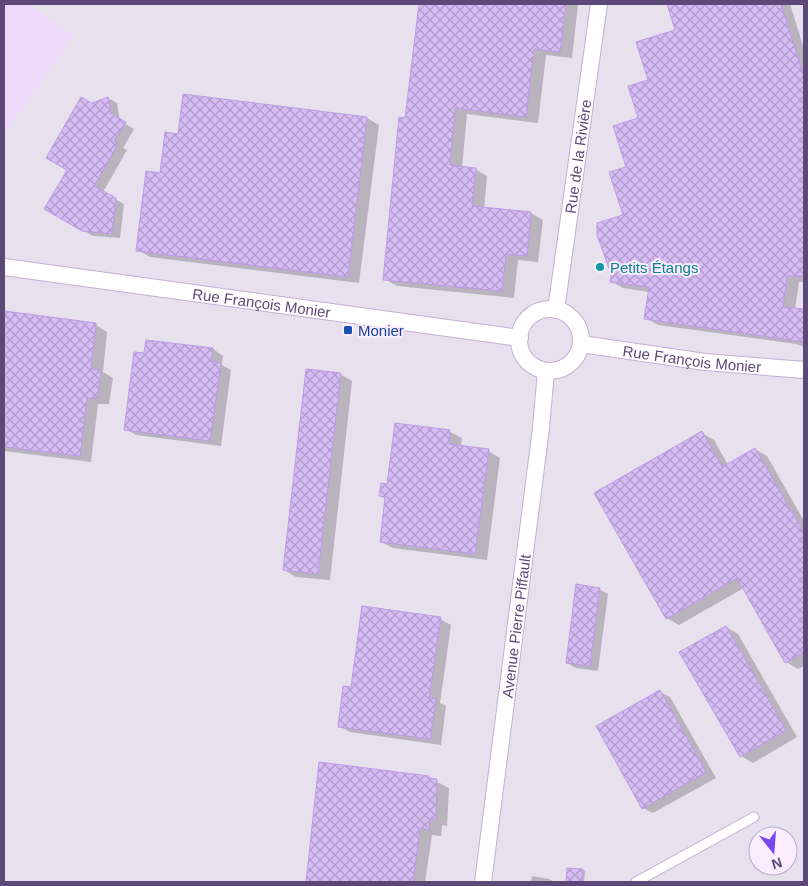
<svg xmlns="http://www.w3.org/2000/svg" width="808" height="886" font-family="Arial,sans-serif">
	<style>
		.residential { fill: #eed9fa }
		.industrial { fill: #e7e0ed; fill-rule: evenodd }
		.shadow { fill: #0003 }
		.building { fill: url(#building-cross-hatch); stroke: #be9be7 }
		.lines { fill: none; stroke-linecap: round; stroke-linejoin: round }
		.lane-casing { stroke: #c3b0d4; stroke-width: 11 }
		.street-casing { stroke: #c3b0d4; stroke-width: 18 }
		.lane { stroke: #fff; stroke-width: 9 }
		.street { stroke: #fff; stroke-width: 16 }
		.culture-dot { fill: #0f9aa8; stroke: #f9edff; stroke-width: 2 }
		.transit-dot { fill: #1a4fb4; stroke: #f9edff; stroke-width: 2 }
		.labels { text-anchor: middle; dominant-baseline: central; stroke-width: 4; stroke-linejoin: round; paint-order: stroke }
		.street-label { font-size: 15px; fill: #5d4978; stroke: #f9edff }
		.culture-label { font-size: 15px; fill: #0d838f; stroke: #f9edff; text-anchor: start }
		.transit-label { font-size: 15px; fill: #164399; stroke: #f9edff; text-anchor: start }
	</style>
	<defs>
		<pattern id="building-cross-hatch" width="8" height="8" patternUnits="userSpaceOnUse" patternTransform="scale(1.25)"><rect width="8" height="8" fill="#d6bcf4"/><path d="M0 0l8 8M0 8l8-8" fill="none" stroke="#b19bca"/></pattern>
	</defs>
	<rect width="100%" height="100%" fill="#f6e5fd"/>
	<path class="residential" d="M4,4H28L74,36L4,134Z"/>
	<path class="industrial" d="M28,4H804V882H4V134L74,36ZM758,836H788V866H758Z"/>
	<path class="shadow" d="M420,4H578L572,58L546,55L538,123L467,114L462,168L475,169L487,176L484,209L531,213L543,220L538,262L518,260L514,298L397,286L385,279Z
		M668,4H790L804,49V282H799L795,309L804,310V347L796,344L658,325L646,318L649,292L623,288L611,281L624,216L627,168L649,80L677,30Z
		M184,96L367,118L379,125L359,283L150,257L138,250L161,174L179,136Z
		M108,98L117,103L120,121L134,129L123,148L127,150L103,192L124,204L120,238L93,236L46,208L68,170L92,104Z
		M4,313L96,325L107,332L103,372L113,378L109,404H98L91,462L4,451Z
		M213,349L223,356L222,365L231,370L221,446L136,435L126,429Z
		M340,374L352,381L330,580L296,577L284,570Z
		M396,425L450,432L462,438L461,447L488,451L500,458L487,560L393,548L381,542L386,499L380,496L388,485Z
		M702,433L714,440L728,465L755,449L767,456L804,521V666L798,669L786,662L744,588L679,625L667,618Z
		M599,589L608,594L598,671L576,668L567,663Z
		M440,619L451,625L440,703L446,706L441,745L350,732L339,726L352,689Z
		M726,627L738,634L797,737L753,763L741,756Z
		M660,692L670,697L716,778L653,813L643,808Z
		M320,763L428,777L449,788L447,826L442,825L441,836L432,835L425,882H307Z
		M568,869L585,871L584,882H567Z
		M532,876L549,879L555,882H531Z"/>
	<path class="building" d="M419,4H566L560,52L534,49L526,117L455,108L450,165L476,168L472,206L531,212L527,256L506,254L502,291L383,280L399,117L405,118Z
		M667,4H781L804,77V276H787L783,307L804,309V342L644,319L649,287L610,282L611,274L597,235V223L623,215L609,172L626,167L613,126L638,118L628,86L648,80L636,42L675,30Z
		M183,94L367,117L348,277L136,251L146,171L160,173L165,132L178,134Z
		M81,97L92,103L108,97L111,114L126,122L114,141L118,144L94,186L116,198L112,234L82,231L44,209L67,170L46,158Z
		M4,311L96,323L91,369L101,370L98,398H87L80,456L4,447Z
		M146,340L213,348L211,361L221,363L210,441L124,430L134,352L144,353Z
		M306,369L341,373L318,574L283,570Z
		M395,423L450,430L449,444L489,449L475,554L380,542L385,497L379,496L381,483L387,484Z
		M702,431L722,467L755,448L804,533V652L785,663L737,578L666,619L594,493Z
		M576,584L600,588L590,666L566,663Z
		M362,606L441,617L429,698L436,699L430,739L338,727L343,686L351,687Z
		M726,626L786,730L740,757L679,652Z
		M660,690L706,772L642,809L596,726Z
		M319,762L429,776V778L437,779L436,819H430L429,830L420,828L413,882H306Z
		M567,868L583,869L582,882H566Z"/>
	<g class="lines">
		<defs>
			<path id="lane" d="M636,882L754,817"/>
			<g id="street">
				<path id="s1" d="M4,267L520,338"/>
				<circle cx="550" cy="340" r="31"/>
				<path id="s2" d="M556,310L599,4"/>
				<path id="s3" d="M581,344L705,362L804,370"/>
				<path id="s4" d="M483,882L541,428L546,371"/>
			</g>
		</defs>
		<use href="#lane" class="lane-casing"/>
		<use href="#street" class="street-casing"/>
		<use href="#lane" class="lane"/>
		<use href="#street" class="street"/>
	</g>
	<circle class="culture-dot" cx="600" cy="267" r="5"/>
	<rect class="transit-dot" x="343" y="325" width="10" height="10" rx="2.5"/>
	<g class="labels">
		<g class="street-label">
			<text stroke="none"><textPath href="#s2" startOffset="155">Rue de la Rivière</textPath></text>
			<text stroke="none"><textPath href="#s1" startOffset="260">Rue François Monier</textPath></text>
			<text stroke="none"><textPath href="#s3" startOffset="112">Rue François Monier</textPath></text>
			<text stroke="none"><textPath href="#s4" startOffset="258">Avenue Pierre Piffault</textPath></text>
		</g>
		<g class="culture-label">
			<text x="610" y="267">Petits Étangs</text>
		</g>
		<g class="transit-label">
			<text x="358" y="330">Monier</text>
		</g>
	</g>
	<rect width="808" height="886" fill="none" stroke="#5d4978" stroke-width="10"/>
	<g transform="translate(773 851) rotate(163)"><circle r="24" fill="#f9edff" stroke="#bbabc9"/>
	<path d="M0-4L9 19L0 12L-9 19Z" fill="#7746ec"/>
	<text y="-8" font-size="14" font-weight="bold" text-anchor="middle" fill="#5d4978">N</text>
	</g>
</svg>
